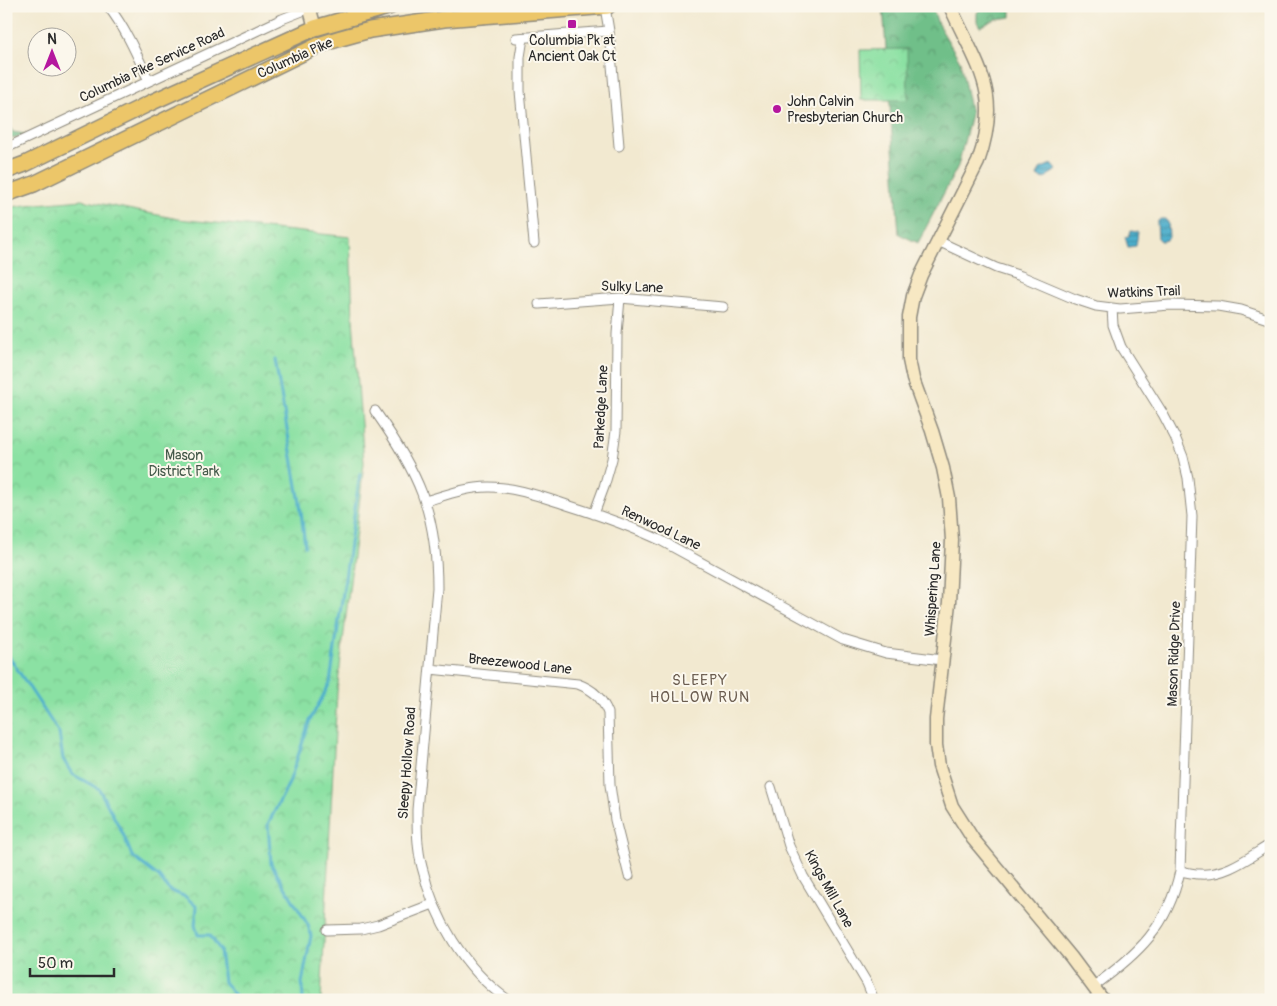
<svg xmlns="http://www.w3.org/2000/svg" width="1277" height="1006" font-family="Pangolin,sans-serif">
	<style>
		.forest { fill: url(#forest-crowns); stroke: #4e755a }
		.park { fill: url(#park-crowns); stroke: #5b8667 }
		.water { fill: url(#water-rules); stroke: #3c6d7c }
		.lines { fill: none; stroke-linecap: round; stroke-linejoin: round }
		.stream { stroke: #4dafcc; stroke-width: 3 }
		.street-casing { stroke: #8e8a7e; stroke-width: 11 }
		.secondary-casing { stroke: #8e8a7e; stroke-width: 15 }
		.primary-casing { stroke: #8e8a7e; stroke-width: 18 }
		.street { stroke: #fff; stroke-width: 9 }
		.secondary { stroke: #f7e8c3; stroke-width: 12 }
		.primary { stroke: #ecc669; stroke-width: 15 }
		.poi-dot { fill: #b5179e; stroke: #fbf7ec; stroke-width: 2 }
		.labels { text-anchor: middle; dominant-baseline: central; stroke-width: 4; stroke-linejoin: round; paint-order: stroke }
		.poi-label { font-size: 14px; fill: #2b2b2b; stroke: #fbf7ec }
		.street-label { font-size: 14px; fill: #2b2b2b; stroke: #fbf7ec }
		.park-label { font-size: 14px; fill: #435849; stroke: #fbf7ec }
		.neighbourhood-label { font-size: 15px; letter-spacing: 1px; fill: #6b5d50; stroke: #fbf7ec }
	</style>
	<defs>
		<pattern id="forest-crowns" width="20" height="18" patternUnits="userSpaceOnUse" patternTransform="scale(1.25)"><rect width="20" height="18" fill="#70bf89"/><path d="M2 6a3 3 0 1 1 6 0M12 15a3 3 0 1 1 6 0" fill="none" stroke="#5c9b70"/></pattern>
		<pattern id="park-crowns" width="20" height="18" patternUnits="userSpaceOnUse" patternTransform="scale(1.25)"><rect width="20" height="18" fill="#8be1a3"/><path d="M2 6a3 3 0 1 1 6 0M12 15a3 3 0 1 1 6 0" fill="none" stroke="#78c18c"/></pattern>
		<pattern id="water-rules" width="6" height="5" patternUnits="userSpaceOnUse" patternTransform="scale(1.25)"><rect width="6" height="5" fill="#4dafcc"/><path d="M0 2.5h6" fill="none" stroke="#408fa6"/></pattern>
	</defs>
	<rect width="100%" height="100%" fill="#fbf7ec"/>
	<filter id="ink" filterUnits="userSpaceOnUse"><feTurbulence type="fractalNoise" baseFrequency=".02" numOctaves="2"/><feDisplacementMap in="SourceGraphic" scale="10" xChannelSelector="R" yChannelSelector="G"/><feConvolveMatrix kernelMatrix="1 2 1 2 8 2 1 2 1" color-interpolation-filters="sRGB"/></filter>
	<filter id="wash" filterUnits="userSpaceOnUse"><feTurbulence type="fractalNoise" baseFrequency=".0096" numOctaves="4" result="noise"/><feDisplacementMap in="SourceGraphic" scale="20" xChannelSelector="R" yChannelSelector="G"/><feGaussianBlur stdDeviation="1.12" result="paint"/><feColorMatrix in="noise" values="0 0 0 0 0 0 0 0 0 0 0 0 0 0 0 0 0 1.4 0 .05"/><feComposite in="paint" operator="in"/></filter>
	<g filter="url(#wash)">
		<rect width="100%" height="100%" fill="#f2e9d0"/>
		<path class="forest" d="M883,6H932L938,24L960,61L971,114L958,166L918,243L899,234Z
			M982,6H1011V17L996,19L980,27L977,22V13Z
			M6,121L13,132L25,134L6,141Z"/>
		<path class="park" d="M907,49L908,100H861L860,50Z
			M82,200L178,219L350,237L353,319L364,463L337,692L321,1000H6V208L26,205Z"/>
		<path class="water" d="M1051,164L1056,170C1052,174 1048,174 1045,179L1037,176L1040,169Z
			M1160,219H1165L1168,222L1169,237L1167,240L1161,241L1158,238L1157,222Z
			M1131,231L1138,232L1136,246L1128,247L1125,237L1129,236Z"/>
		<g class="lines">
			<path class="stream" d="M275,360L300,503L305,546
				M6,652L59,733L63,759L72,774L99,789L123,834L132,856L159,877L169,890L186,897L197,907L195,925L198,935H210L220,950L224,982L239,1000
				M303,1000L302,983L311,936L308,925L271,864L268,824L289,783L310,720L330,683L360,474"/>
		</g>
	</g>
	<g filter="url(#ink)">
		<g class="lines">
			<defs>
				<path id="street" d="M108,6C126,29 137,55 149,81
					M605,7L609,31L619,146
					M516,38L609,31
					M523,38L520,57V91L534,243
					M6,148L282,19L310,8
					M938,241L996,268L1021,276L1075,299L1096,306L1120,309L1170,305L1218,306L1241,310L1271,320
					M539,304L620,298L723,307
					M375,411C418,472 437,512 437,588L417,810C417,829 417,848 422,867C434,918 464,969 508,1000
					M426,501C446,495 467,487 489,487C516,487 542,497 567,505C599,515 630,526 660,540L843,640L886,653L942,660
					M594,514L604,487L612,459L616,431L617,334L620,298
					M430,669L578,684C594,690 602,698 608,713L610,785L615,820L629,876
					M771,787L789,846L803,876L867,983L874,1000
					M1180,871C1187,872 1193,874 1200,874C1226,876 1249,857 1271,844
					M327,930L361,929L378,925L433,904
					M1094,986C1138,954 1168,927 1180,871L1192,516L1188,478L1183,457L1175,437L1163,414L1121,347L1113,325L1112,308"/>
				<path id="secondary" d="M309,6L315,28
					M950,6C977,67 1003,92 978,162L921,275L913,296L909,317V360L913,379L932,431L943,468L949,498L952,540L949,603L936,719V745L939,766L952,806L973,839L1071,957L1103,1000"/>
				<path id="primary" d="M6,171L25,164L150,103L315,28L391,6
					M6,194L34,184L319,45L341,38L370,30L444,19L608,6"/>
			</defs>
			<use href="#street" class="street-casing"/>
			<use href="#secondary" class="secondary-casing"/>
			<use href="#primary" class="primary-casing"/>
			<use href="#street" class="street"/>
			<use href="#secondary" class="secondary"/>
			<use href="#primary" class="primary"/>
		</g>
	</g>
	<g class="poi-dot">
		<rect x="567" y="19" width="10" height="10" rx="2.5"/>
		<circle cx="777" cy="109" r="5"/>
	</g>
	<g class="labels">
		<g class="poi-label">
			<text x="572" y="40">Columbia Pk at<tspan x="572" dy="16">Ancient Oak Ct</tspan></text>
			<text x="787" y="101" text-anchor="start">John Calvin<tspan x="787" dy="16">Presbyterian Church</tspan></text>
		</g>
		<g class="street-label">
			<text transform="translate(295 58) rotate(-24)">Columbia Pike</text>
			<text transform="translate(152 65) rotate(-25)">Columbia Pike Service Road</text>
			<text transform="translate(632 287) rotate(2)">Sulky Lane</text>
			<text transform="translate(1144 292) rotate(-2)">Watkins Trail</text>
			<text transform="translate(601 407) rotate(-87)">Parkedge Lane</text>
			<text transform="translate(661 528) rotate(25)">Renwood Lane</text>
			<text transform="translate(933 589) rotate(-86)">Whispering Lane</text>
			<text transform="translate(1174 654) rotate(-88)">Mason Ridge Drive</text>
			<text transform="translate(520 664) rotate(6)">Breezewood Lane</text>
			<text transform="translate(407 763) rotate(-86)">Sleepy Hollow Road</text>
			<text transform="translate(829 889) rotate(61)">Kings Mill Lane</text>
		</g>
		<g class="park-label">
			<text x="184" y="455">Mason<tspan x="184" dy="16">District Park</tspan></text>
		</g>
		<g class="neighbourhood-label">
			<text x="700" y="680">SLEEPY<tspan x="700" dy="17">HOLLOW RUN</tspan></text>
		</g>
	</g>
	<rect width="1277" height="1006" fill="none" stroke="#fbf7ec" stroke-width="25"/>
	<g transform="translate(52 52)"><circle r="24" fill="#fbf7ec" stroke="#a8a59f"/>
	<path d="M0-4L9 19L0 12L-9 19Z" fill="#b5179e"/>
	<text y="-8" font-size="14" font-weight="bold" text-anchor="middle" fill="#2b2b2b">N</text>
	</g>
	<path d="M30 968v8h84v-8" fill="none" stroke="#2b2b2b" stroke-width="2.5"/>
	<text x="38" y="968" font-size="15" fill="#2b2b2b" stroke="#fbf7ec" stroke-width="4" paint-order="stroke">50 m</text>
</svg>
